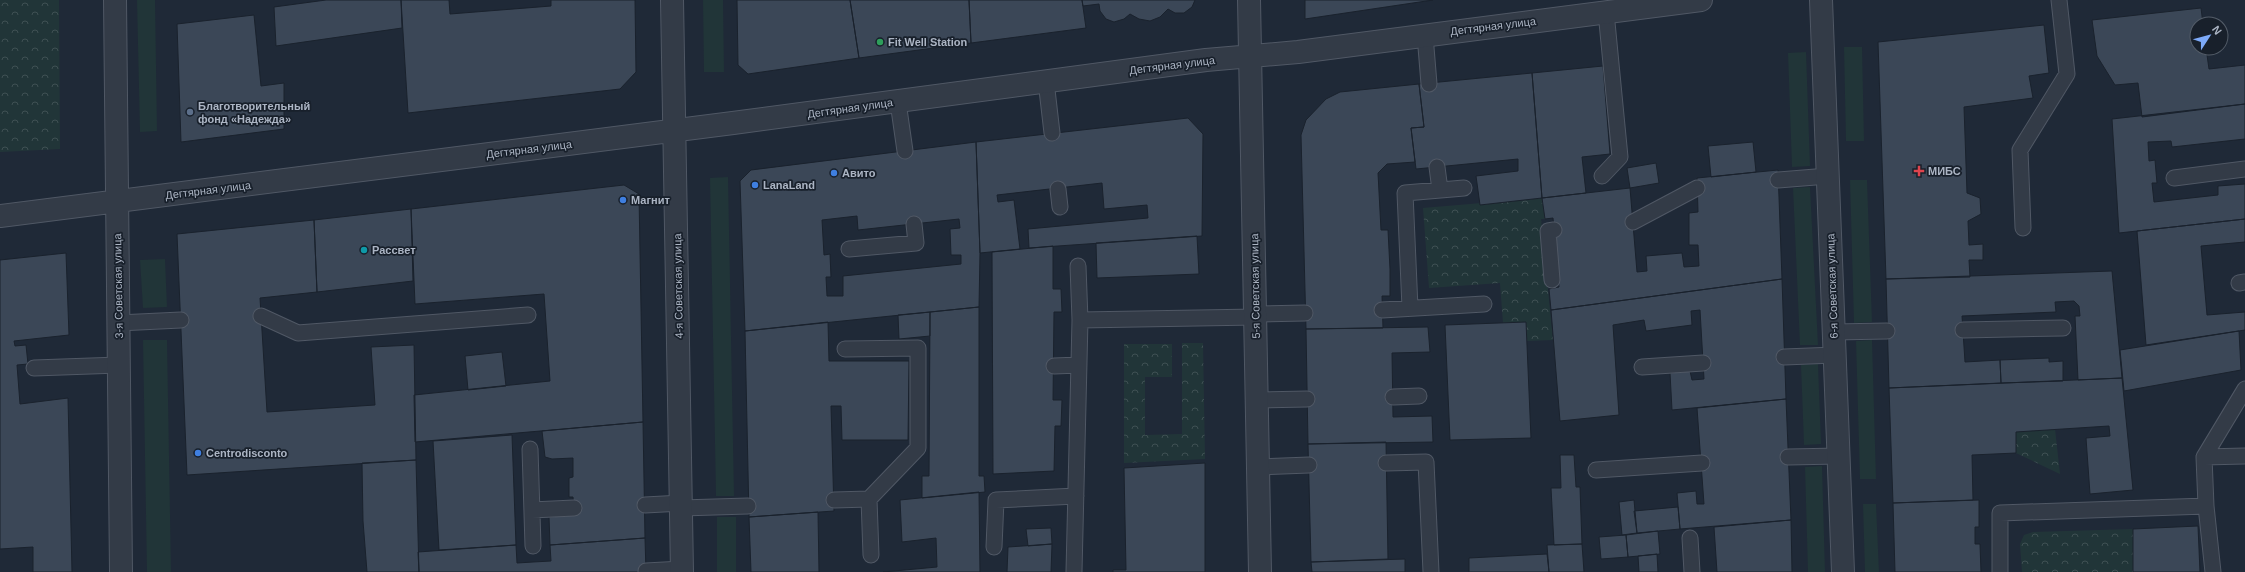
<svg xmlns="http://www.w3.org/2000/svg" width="2245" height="572" font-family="Arial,sans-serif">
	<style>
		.grass { fill: #213538 }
		.forest { fill: url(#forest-crowns) }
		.building { fill: #3b4757; stroke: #1a222d; fill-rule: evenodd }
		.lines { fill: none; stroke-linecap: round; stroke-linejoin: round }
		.lane-casing { stroke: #505865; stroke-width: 17 }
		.street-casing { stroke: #505865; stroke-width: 24 }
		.lane { stroke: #333b47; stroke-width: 15 }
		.street { stroke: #333b47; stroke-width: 22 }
		.leisure-dot { fill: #2e9e5b; stroke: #18202b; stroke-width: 1.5 }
		.service-dot { fill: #5c6f8a; stroke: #18202b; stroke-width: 1.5 }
		.health-dot { fill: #e0444e; stroke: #18202b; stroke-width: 1.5 }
		.shop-dot { fill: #3f7fe0; stroke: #18202b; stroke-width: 1.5 }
		.culture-dot { fill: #0f9aa8; stroke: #18202b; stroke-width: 1.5 }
		.labels { text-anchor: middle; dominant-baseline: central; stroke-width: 3.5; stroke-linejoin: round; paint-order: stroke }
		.street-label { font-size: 11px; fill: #acb5c4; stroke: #18202b }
		.poi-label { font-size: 11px; font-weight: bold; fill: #acb5c4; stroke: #18202b; text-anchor: start }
	</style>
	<defs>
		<pattern id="forest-crowns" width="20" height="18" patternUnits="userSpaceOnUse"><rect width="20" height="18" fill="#213538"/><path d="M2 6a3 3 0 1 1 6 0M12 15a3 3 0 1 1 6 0" fill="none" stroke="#3f5053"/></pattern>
	</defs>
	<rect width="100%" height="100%" fill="#1f2937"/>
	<path class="grass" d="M137,0H155L157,131L140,132Z
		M703,0H723L724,72H704Z
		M1844,47H1862L1864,141H1846Z
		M1806,52L1810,166L1792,167L1788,53Z
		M728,177L734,496H716L710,178Z
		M1850,180H1867L1872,322L1854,323Z
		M1810,187L1818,345H1800L1793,188Z
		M165,259L167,307L143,308L140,260Z
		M143,340H167L171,572H147Z
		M1872,340L1876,479H1860L1856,341Z
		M1818,364L1821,444L1804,445L1801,365Z
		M1822,466L1825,572H1808L1805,467Z
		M1876,504L1879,572H1865L1863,504Z
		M717,517H736V572H717Z"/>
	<path class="forest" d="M0,0H59L60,149L0,152Z
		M1542,198L1545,219H1541L1553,340L1527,341L1526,322L1503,323L1500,283L1429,288L1423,208Z
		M1182,343H1203L1205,459L1124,463V344H1172V377H1145V435L1182,434Z
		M2055,429L2060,474L2016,453V432Z
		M2133,529V572H2022L2020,544L2024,535L2033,532Z"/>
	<path class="building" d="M326,0H401L402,28L276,46L274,7Z
		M401,0H449L450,14L551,6V0H635L636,72L620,89L408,113Z
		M737,0H850L859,58L748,74L738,65Z
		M850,0H969L971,43L859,58Z
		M969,0H1082L1086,28L971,43Z
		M1082,0H1195L1192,7L1184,13H1175L1168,9L1160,17L1150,21L1139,19L1130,14L1124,19L1114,22L1106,19L1100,11L1099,4L1083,6Z
		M1305,0H1433L1305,19Z
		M2201,8L2203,24H2197V48H2206L2209,69L2245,65V104L2142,117L2138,83L2115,85L2097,56L2092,20Z
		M254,15L261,86L284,83V129L181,142L177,24Z
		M2044,25L2049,73L2029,76L2033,98L1964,107L1967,193L1980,198L1981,214L1968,221L1969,245L1983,244V260H1969L1970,277L1886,279L1878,42Z
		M1603,66L1610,154L1582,157L1586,193L1542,198L1532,73Z
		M1532,73L1542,198L1480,205L1476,176L1518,171V159L1416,169L1411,128L1424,127L1419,84Z
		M1419,84L1424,127L1411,128L1415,162L1387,164L1378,173L1381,230H1388L1390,269V296H1382L1383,328L1306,329L1301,135L1306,120L1326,99L1340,92Z
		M2245,104V139L2172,147L2171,141L2148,142L2149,161L2155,160L2156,172L2157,183H2152L2154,202L2218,195V186L2245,184V219L2119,233L2112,119Z
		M1188,118L1203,134L1202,236L1029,248L1028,229L1148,218L1147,205L1104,209L1102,183L997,195L998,202L1014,200L1020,249L980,253L976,142Z
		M976,142L980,253L979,307L745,331L740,181L751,170ZM857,216L858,230L959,219L960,228L950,229L951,255H961V264L843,276V296H827L826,277H831L830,254L824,255L822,220Z
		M1753,142L1756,172L1711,177L1708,146Z
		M1656,163L1659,183L1630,188L1627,168Z
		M1778,170L1782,279L1551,310L1549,289L1559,287L1553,218L1545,219L1542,198L1630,188L1637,272L1647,271L1646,256L1682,253L1684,267L1699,266L1698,245H1689V213L1698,212L1697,178Z
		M624,185L639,194L643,422L415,442L414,395L550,381L544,294L415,304L411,209Z
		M411,209L413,281L317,292L314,220Z
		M2245,219V242L2201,246L2207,315L2245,312V330L2146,345L2137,231Z
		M314,220L317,292L260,298L267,412L375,405L371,347L414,345L416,460L187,475L177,234Z
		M1197,236L1199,274L1097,278L1096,243Z
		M1053,246V289H1061L1062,312H1054L1053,400H1062L1061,426H1055L1054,471L993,474L992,252Z
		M66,253L69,335L14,341L15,346L26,345L28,364L17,365L20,404L68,398L72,572H33V547L0,549V260Z
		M2112,271L2122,378L2078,380L2075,316H2080L2079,306L2074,301L2055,302L2056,312L1962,316L1965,362L2000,360L2001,383L1889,388L1886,279Z
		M1782,279L1786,399L1672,410L1670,373L1690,371L1692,380L1704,379L1700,310L1691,311L1692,325L1646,331L1644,320L1613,325L1619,415L1560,421L1551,310Z
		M979,307V476H984L985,492L922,498V476H929L930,312Z
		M930,312V336L899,339L898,315Z
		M828,322L829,361H909L908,440H842L841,406H831L834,511L749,517L745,331Z
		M1526,322L1531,438L1450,440L1445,325Z
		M1428,327L1430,352L1392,353L1393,417L1432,416L1433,442L1308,444L1306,329Z
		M2239,331L2241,370L2124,391L2120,350Z
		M502,352L506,386L468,390L465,356Z
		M2049,358V362L2063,361V381L2001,383L2000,360Z
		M2122,378L2133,490L2090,494L2086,438L2110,436L2109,426L2016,432V453L1972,455L1973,500L1893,503L1889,388Z
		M1786,399L1791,520L1680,529L1677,493L1696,491L1697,504H1704L1697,408Z
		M643,422L645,538L550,545L549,517L574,515L573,497H569V478L573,477V458L552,459L545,457L542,431Z
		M512,435L516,545L439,550L433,441Z
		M1386,442L1388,559L1311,562L1308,444Z
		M1560,455H1574L1576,487H1580L1582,544L1554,545L1551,488H1561Z
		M416,460L419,572H367L363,521L362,463Z
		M1205,463V572H1113V570H1126L1124,468Z
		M979,492L980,572H883L937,567L936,538L902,542L900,500Z
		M1634,500L1637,533L1622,535L1619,502Z
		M1979,500V527H1975V544H1980L1981,572H1895L1893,503Z
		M1678,507L1680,529L1637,533L1634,511Z
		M818,512L819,572H751L749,517Z
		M1791,520L1792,572H1717L1714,527Z
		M2198,526L2200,572H2133V529Z
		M1051,528L1052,544L1028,546L1026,529Z
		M1658,531L1660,554L1628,557L1626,535Z
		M1626,535L1628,557L1601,559L1599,537Z
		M645,538L646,572H419L418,552L516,545L517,563L533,562L551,561L550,545Z
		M1052,544L1051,572H1007L1008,547Z
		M1582,544L1584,572H1549L1547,545Z
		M1547,554L1549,572H1469V558Z
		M1657,554L1658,572H1639L1638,556Z
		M1405,559V572H1312L1311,562Z"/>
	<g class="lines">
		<defs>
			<path id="lane" d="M1425,35L1429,84
				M1046,81L1052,133
				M898,102L905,151
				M1437,167L1440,190
				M1602,176L1620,157L1606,12
				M2174,178L2245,169
				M1778,180L1828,176
				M1058,189L1060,207
				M1633,222L1697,188
				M2023,228L2020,150L2067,74L2059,0
				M849,249L916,243L914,224
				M1078,266L1080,320
				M1552,280L1548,231L1554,230
				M2239,283L2245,282
				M1410,308L1405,193L1464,188
				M1382,310L1484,304
				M1256,314L1305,313
				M261,316L298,333L528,315
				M118,323L181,320
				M1963,330L2063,328
				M1834,332L1887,331
				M845,349L918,348V448L869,499L871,555
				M1784,357L1835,355
				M1054,366L1079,365
				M1642,367L1703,363
				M34,368L119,365
				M1393,397L1419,396
				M1257,400L1307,399
				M530,449L533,546
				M1788,457L1839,456
				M2204,457L2245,456
				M1386,463L1426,462L1431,572
				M1259,467L1309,465
				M1596,470L1702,463
				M834,500L869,499
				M645,505L682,503
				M681,508L748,506
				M532,510L574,508
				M1690,538L1692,572
				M994,547L996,500L1076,496
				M646,571L682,569
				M1074,572L1080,320L1256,317
				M2000,572V513L2206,506
				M2213,572L2206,506L2204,457L2245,389"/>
			<path id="street" d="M115,0L121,572
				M672,0L682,572
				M1249,0L1260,572
				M1821,0L1843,572
				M0,216L733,123L1206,60L1298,52L1701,0"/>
		</defs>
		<use href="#lane" class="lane-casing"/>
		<use href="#street" class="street-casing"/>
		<use href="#lane" class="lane"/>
		<use href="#street" class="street"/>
	</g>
	<circle class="leisure-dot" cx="880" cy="42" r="4"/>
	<circle class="service-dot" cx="190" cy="112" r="4"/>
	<path class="health-dot" d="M1917 165h4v4h4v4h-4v4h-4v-4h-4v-4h4z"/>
	<g class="shop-dot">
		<circle cx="834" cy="173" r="4"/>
		<circle cx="755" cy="185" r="4"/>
		<circle cx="623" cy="200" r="4"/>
		<circle cx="198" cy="453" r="4"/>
	</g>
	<circle class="culture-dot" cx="364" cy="250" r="4"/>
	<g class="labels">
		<g class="street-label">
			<text transform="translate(1493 26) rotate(-7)">Дегтярная улица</text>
			<text transform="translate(1172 65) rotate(-7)">Дегтярная улица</text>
			<text transform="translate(850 108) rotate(-8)">Дегтярная улица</text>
			<text transform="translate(529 149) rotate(-7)">Дегтярная улица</text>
			<text transform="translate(208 190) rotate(-7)">Дегтярная улица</text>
			<text transform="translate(118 286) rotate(-91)">3-я Советская улица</text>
			<text transform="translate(678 286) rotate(-91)">4-я Советская улица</text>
			<text transform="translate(1255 286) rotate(-91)">5-я Советская улица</text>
			<text transform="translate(1832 286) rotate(-92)">6-я Советская улица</text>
		</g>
		<g class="poi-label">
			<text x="888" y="42">Fit Well Station</text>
			<text x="198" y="106">Благотворительный<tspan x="198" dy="13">фонд «Надежда»</tspan></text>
			<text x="1928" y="171">МИБС</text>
			<text x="842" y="173">Авито</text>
			<text x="763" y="185">LanaLand</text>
			<text x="631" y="200">Магнит</text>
			<text x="372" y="250">Рассвет</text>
			<text x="206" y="453">Centrodisconto</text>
		</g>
	</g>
	<g transform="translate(2209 36) rotate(54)"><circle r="19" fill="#18202b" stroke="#535c68"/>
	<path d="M0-3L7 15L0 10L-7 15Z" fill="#7daaf9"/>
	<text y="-6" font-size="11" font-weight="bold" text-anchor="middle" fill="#acb5c4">N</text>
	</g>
</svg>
